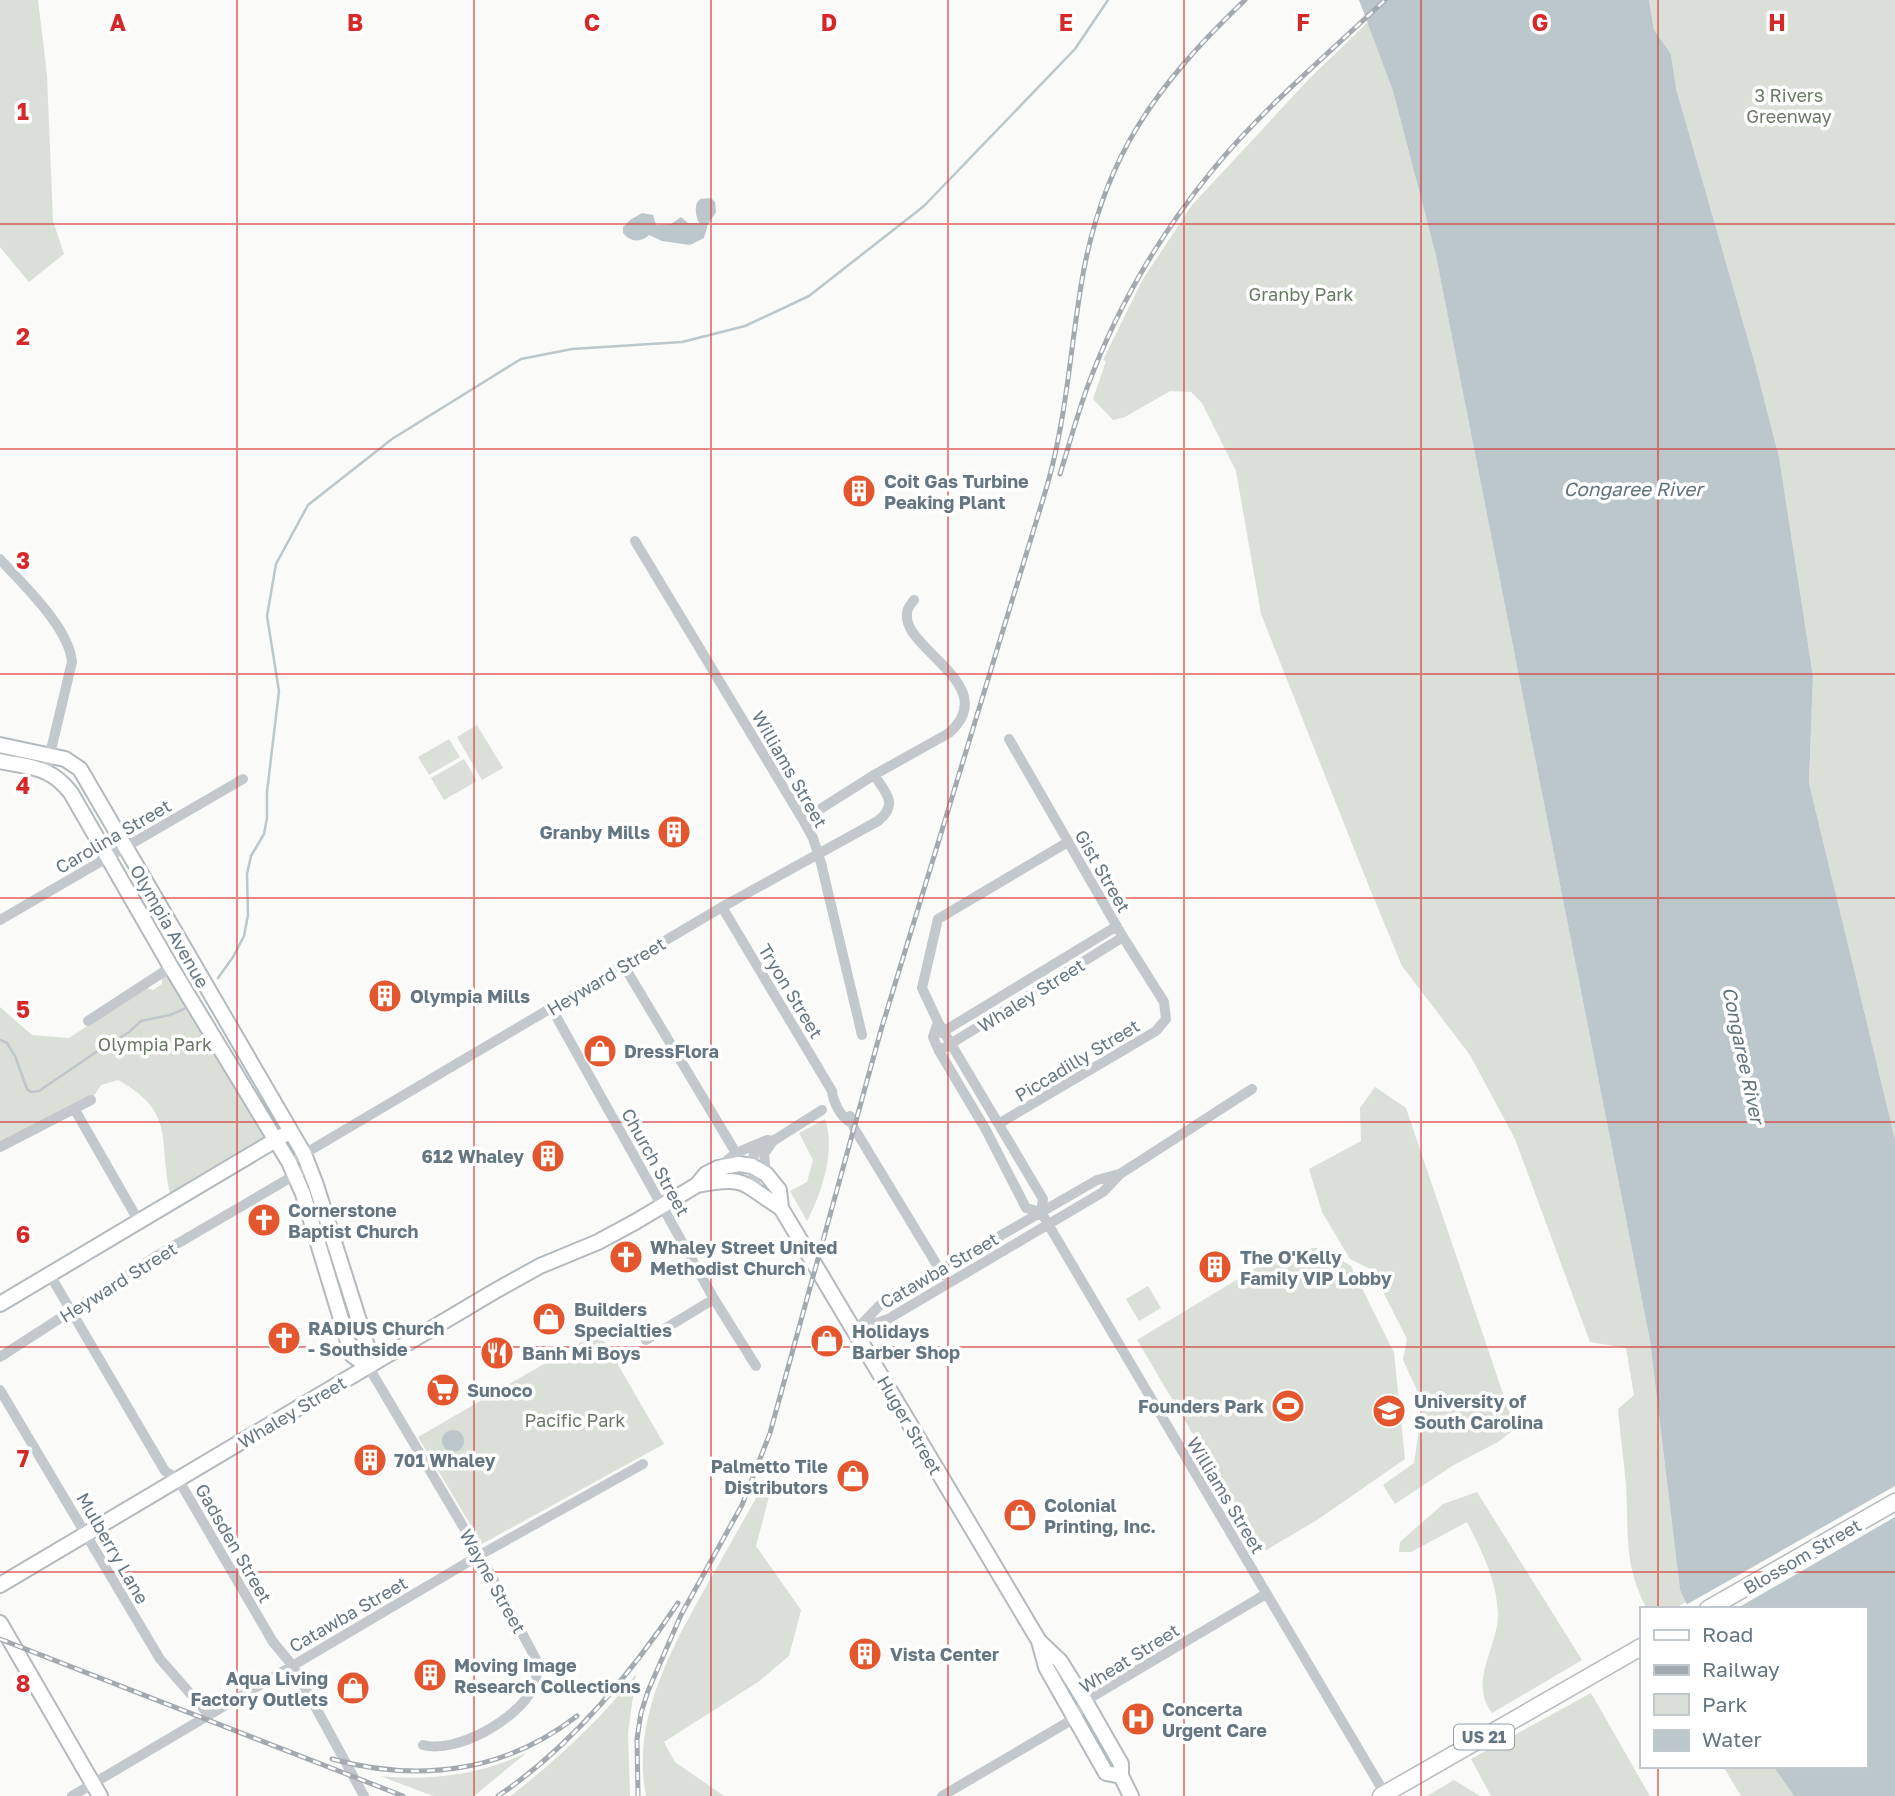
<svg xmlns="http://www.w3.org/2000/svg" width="1895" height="1796" font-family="'Golos Text',sans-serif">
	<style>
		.green { fill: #dadfd7 }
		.water { fill: #bbc7cb }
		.pier { fill: #fafaf8 }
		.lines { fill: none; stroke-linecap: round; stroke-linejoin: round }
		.stream { stroke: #bbc7cb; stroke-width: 2.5 }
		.secondary-casing { stroke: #b3babf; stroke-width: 18 }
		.primary-casing { stroke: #b5babe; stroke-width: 19 }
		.street { stroke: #c3c8cc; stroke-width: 10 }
		.secondary { stroke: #fff; stroke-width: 14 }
		.primary { stroke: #fff; stroke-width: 16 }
		.rail-casing { stroke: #a2aab0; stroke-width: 5 }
		.rail { stroke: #fff; stroke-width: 2.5; stroke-dasharray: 8; stroke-linecap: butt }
		.grid { fill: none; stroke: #d62828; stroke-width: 2; stroke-opacity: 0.55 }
		.labels { text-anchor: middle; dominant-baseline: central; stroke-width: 7; stroke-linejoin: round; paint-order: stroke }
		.shield { fill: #fff; stroke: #939fa8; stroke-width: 2 }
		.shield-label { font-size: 16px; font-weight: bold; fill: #657683 }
		.park-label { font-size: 18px; fill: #687a64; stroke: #fff }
		.poi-label { font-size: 18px; font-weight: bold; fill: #657683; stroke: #fff; text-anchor: start }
		.street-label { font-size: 18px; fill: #657683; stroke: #fff }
		.water-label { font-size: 19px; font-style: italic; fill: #60757c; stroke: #fff }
		.grid-label { font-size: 23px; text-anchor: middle; font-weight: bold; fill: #d62828; stroke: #fff; stroke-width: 7; stroke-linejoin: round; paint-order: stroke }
	</style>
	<rect width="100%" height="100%" fill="#fafaf8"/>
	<path class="green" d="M0,0H38L47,75L53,221L64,254L29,282L0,247Z
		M1649,0H1895V1139L1809,783L1813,676L1779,457L1755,364L1676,88L1671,54L1654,30Z
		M1368,22L1393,91L1436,256L1650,1341L1680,1590L1686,1602L1673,1609H1647C1623,1564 1629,1534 1626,1486C1624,1460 1620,1434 1618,1409L1634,1395L1626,1348L1590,1342L1515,1139L1470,1055L1402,966L1368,884L1261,614L1236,471L1202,403L1191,392L1170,391L1125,417L1113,420L1093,399L1106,361L1103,360L1143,279L1192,205L1310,78Z
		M477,725L503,768L482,780L457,737Z
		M449,739L460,757L429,775L418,757Z
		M464,759L477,781L444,800L431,778Z
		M170,971L266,1136V1139L170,1193C158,1139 176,1112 118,1080L101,1085L91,1100L0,1147V1007L32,1035L69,1038L146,988L153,990L162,984V975Z
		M1375,1087L1406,1108L1515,1429L1498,1442L1452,1466L1395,1504L1383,1485L1414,1463L1423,1403L1403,1360L1407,1339L1372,1270L1350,1259L1322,1212L1309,1169L1361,1141L1360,1108Z
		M825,1119C836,1150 822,1193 807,1221L790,1191L807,1182L813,1160L799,1133Z
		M1299,1248H1316L1328,1252L1351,1266L1394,1353L1405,1459L1317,1520L1263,1552L1137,1340L1271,1259Z
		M1148,1286L1161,1308L1139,1321L1126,1299Z
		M599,1332L664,1444L482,1544L418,1437Z
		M762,1487L769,1497L756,1546L801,1610L789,1656L758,1682L664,1742L675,1762L724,1796H646C631,1720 671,1649 707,1585C725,1553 744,1520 762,1487Z
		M1477,1492L1582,1660L1492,1713C1468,1681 1498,1648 1498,1614C1497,1581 1482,1551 1467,1522L1411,1552H1399L1400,1542L1443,1504Z
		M636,1674L628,1733L630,1796H511C557,1759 600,1721 636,1674Z
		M1591,1693L1650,1796H1491L1471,1759Z
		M526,1753L474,1796H433L380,1776C429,1781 480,1775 526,1753Z
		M1723,1766H1773L1794,1796H1741Z
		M1454,1780L1480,1796H1427Z"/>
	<path class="water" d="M1359,0H1649L1654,30L1671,54L1676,88L1755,364L1779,457L1813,676L1809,783L1895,1139V1796H1794L1773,1766H1865V1609H1689L1680,1590L1650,1341L1436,256L1393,91Z
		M711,198L715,202L716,212L708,224L704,238L690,245L662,241L649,235C641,243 630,242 623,233V227L630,220L642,213L653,215L656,225L671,224L681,217L688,223H699C696,216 693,205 700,199Z
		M442 1441a11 11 0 1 1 22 0a11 11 0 1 1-22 0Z"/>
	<path class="pier" d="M1895,1486V1517L1736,1609H1685L1684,1606Z"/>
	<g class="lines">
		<path class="stream" d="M218,978L233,957L244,936L248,915L247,874L251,856L264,834L267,818V792L279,691L267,616L276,564L308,505L392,439L521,359L572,349L682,342L745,326L809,296L924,206L1075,49L1108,0
			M0,1040L7,1043L15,1056L27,1089L31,1092L39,1091L105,1046L128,1033L141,1021L170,1015L184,1009"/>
		<defs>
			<path id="secondary" d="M0,745L65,759L80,769L304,1154L316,1185L367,1346L368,1366
				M0,761C32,768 50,766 71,793L171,967L289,1162L303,1194L352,1355L368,1366
				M697,1185C748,1175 742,1184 781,1208
				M0,1304L284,1135
				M0,1585L495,1291L540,1266L598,1242L635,1222L697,1185L706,1174L718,1168L739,1164L752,1166L766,1174L779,1190L781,1208L1039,1641L1046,1667L1106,1773L1121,1776
				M0,1623L100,1796
				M1039,1641L1060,1661L1085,1701L1121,1764V1776L1131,1796"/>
			<path id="primary" d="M1708,1609L1895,1502
				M1381,1796L1641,1647"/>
		</defs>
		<use href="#secondary" class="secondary-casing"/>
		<use href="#primary" class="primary-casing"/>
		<path class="street" d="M635,541L803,820L813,838L821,863L862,1035
			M0,559C23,585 69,627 72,662L46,771
			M803,820L874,775L949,733C1005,683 894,647 908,609C909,606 912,603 914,600
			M722,907L832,1091C833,1102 841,1117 850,1122
			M0,920L243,779
			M624,966L736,1153
			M552,1009L714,1299L756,1366
			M88,1021L171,967
			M938,1022L933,1037L939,1051L986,1130L1026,1208L1041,1212L1048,1224L1385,1794
			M941,1033L1117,926
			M939,1051L1123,937
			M75,1110L138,1220
			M850,1116L854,1128L943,1275
			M1000,1123L1156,1031L1166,1019L1164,1002L1123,937L1009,739
			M0,1147L91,1100
			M299,1157L722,907L878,821C899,804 886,793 874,775
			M719,1167L736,1153L767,1140L773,1141L822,1110
			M766,1174L764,1154L773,1141
			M757,1190C752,1173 749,1159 759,1144
			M1041,1212L1043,1199L938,1022L922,988L938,919L1068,842
			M50,1275L165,1471L178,1479L273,1642L293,1666L364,1796
			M857,1329L880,1305L1097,1180L1119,1174
			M854,1331L888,1319L1103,1192L1120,1174L1252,1089
			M646,1340L714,1299
			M0,1357L158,1255L300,1172
			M368,1366L480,1555L537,1661C537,1671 537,1680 533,1688C518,1719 457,1754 423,1745
			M0,1390L160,1659L209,1715
			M72,1796L480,1555L643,1464
			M942,1796L1075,1718L1085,1701L1266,1594"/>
		<use href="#secondary" class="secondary"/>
		<use href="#primary" class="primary"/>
		<defs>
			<path id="rail" d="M1060,474C1069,445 1077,416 1087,388C1116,309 1158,237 1211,172C1262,109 1326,56 1385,0
				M0,1639L403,1796
				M332,1759C419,1783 505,1772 577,1716
				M498,1796C571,1747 630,1675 678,1603
				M638,1796L637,1739L641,1713L648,1691L681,1615L742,1505L770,1433L881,1030L1047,486C1066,420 1070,353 1081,286C1101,160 1155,86 1245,0"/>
		</defs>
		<use href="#rail" class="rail-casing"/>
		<use href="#rail" class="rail"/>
	</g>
	<path class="grid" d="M237,0V1796M474,0V1796M711,0V1796M948,0V1796M1184,0V1796M1421,0V1796M1658,0V1609M0,224H1895M0,449H1895M0,674H1895M0,898H1895M0,1122H1895M0,1347H1895M0,1572H1895M1658,1766V1796"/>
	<defs>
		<symbol id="building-disc" viewBox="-11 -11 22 22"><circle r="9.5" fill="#e4572e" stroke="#fff"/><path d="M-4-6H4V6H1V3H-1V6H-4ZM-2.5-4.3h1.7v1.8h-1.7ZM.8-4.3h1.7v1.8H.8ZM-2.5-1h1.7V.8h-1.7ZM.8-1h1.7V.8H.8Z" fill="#fff"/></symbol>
		<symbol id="shop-disc" viewBox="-11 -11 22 22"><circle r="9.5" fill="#e4572e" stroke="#fff"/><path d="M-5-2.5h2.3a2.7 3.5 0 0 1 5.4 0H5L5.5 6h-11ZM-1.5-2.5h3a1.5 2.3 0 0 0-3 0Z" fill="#fff"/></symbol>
		<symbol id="church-disc" viewBox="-11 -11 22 22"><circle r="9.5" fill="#e4572e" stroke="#fff"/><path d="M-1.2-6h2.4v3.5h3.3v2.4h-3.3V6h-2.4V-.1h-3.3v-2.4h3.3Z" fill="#fff"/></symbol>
		<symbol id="restaurant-disc" viewBox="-11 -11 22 22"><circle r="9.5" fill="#e4572e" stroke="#fff"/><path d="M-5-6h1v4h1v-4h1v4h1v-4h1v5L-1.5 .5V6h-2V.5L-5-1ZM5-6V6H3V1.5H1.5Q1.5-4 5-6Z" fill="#fff"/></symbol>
		<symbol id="supermarket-disc" viewBox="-11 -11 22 22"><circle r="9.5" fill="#e4572e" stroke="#fff"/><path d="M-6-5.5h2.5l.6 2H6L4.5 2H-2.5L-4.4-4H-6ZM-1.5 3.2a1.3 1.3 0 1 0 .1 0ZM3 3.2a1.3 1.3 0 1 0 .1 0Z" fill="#fff"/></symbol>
		<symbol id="stadium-disc" viewBox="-11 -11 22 22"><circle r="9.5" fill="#e4572e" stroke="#fff"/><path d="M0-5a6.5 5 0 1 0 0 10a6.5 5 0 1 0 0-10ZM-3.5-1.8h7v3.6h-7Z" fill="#fff"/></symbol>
		<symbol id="university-disc" viewBox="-11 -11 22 22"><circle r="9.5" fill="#e4572e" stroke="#fff"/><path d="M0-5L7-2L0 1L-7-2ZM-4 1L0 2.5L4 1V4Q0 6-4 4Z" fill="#fff"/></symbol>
		<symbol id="hospital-disc" viewBox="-11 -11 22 22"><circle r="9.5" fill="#e4572e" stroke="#fff"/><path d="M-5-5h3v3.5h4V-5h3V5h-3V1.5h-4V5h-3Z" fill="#fff"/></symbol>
	</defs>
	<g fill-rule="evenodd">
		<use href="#building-disc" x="840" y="472" width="38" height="38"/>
		<use href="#building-disc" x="655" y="813" width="38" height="38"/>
		<use href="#building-disc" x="366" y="977" width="38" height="38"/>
		<use href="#shop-disc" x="581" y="1032" width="38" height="38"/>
		<use href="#building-disc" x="529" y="1137" width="38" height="38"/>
		<use href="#church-disc" x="245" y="1201" width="38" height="38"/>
		<use href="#church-disc" x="607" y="1238" width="38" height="38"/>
		<use href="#building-disc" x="1196" y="1248" width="38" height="38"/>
		<use href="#shop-disc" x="530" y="1300" width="38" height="38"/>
		<use href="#church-disc" x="265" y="1319" width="38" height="38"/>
		<use href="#shop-disc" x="808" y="1322" width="38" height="38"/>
		<use href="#restaurant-disc" x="478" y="1334" width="38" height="38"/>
		<use href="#supermarket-disc" x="424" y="1371" width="38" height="38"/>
		<use href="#stadium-disc" x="1269" y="1387" width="38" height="38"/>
		<use href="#university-disc" x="1370" y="1392" width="38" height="38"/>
		<use href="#building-disc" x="351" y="1441" width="38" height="38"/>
		<use href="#shop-disc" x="834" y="1457" width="38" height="38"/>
		<use href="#shop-disc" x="1001" y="1496" width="38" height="38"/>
		<use href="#building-disc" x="846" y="1635" width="38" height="38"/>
		<use href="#building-disc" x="411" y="1656" width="38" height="38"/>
		<use href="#shop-disc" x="334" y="1669" width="38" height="38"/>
		<use href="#hospital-disc" x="1119" y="1700" width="38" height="38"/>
	</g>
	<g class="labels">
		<rect class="shield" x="1454" y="1724.5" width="60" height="25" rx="5"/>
		<g class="shield-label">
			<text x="1484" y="1737">US 21</text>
		</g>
		<g class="park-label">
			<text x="1789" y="95">3 Rivers<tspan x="1789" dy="21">Greenway</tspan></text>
			<text x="1301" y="294">Granby Park</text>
			<text x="155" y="1044">Olympia Park</text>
			<text x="575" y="1420">Pacific Park</text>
		</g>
		<g class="poi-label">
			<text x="884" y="481">Coit Gas Turbine<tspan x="884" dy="21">Peaking Plant</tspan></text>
			<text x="650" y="832" text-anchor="end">Granby Mills</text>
			<text x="410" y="996">Olympia Mills</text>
			<text x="624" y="1051">DressFlora</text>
			<text x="524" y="1156" text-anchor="end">612 Whaley</text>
			<text x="288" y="1210">Cornerstone<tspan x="288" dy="21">Baptist Church</tspan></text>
			<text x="650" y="1247">Whaley Street United<tspan x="650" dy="21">Methodist Church</tspan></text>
			<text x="1240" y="1257">The O'Kelly<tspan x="1240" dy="21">Family VIP Lobby</tspan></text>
			<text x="574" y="1309">Builders<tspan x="574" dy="21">Specialties</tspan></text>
			<text x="308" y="1328">RADIUS Church<tspan x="308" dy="21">- Southside</tspan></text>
			<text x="852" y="1331">Holidays<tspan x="852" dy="21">Barber Shop</tspan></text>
			<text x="522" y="1353">Banh Mi Boys</text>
			<text x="467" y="1390">Sunoco</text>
			<text x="1414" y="1401">University of<tspan x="1414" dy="21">South Carolina</tspan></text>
			<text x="1264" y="1406" text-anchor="end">Founders Park</text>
			<text x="394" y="1460">701 Whaley</text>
			<text x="828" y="1466" text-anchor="end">Palmetto Tile<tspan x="828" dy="21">Distributors</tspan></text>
			<text x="1044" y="1505">Colonial<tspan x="1044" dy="21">Printing, Inc.</tspan></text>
			<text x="890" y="1654">Vista Center</text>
			<text x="454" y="1665">Moving Image<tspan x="454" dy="21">Research Collections</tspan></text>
			<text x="328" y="1678" text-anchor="end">Aqua Living<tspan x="328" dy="21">Factory Outlets</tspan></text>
			<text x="1162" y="1709">Concerta<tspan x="1162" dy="21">Urgent Care</tspan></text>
		</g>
		<g class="street-label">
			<text transform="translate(790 769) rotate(60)">Williams Street</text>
			<text transform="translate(113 836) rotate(-30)">Carolina Street</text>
			<text transform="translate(1103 871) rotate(60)">Gist Street</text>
			<text transform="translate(170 926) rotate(60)">Olympia Avenue</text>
			<text transform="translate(606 976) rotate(-31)">Heyward Street</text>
			<text transform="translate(791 991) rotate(59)">Tryon Street</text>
			<text transform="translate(1031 995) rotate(-32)">Whaley Street</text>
			<text transform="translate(1077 1060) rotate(-31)">Piccadilly Street</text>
			<text transform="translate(656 1162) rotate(61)">Church Street</text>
			<text transform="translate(939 1270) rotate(-30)">Catawba Street</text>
			<text transform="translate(118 1282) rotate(-32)">Heyward Street</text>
			<text transform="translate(292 1412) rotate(-31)">Whaley Street</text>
			<text transform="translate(910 1425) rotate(60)">Huger Street</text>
			<text transform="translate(1226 1495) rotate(59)">Williams Street</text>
			<text transform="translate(234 1543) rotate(60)">Gadsden Street</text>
			<text transform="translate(113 1548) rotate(60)">Mulberry Lane</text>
			<text transform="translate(1802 1556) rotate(-30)">Blossom Street</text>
			<text transform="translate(493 1581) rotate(61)">Wayne Street</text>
			<text transform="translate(348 1614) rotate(-30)">Catawba Street</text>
			<text transform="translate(1129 1658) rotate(-32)">Wheat Street</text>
		</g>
		<g class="water-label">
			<text x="1633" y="488">Congaree River</text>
			<text transform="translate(1744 1055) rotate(78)">Congaree River</text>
		</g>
	</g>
	<g class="grid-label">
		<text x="118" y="31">A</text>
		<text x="355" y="31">B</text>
		<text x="592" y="31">C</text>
		<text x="829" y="31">D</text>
		<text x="1066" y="31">E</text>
		<text x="1303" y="31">F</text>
		<text x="1540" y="31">G</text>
		<text x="1777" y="31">H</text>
		<text x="23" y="120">1</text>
		<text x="23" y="345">2</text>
		<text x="23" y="569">3</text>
		<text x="23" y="794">4</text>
		<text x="23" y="1018">5</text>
		<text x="23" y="1243">6</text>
		<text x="23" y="1467">7</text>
		<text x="23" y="1692">8</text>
	</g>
	<rect x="1640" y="1607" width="228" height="161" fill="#ffffff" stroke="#c1c8cd" stroke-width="2"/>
	<rect x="1654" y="1630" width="35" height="10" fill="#ffffff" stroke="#c1c8cd" stroke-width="2"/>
	<text x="1702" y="1642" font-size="21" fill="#657683">Road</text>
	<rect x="1654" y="1665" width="35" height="10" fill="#a2aab0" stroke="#c1c8cd" stroke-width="2"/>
	<text x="1702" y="1677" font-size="21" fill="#657683">Railway</text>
	<rect x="1654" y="1694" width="35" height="21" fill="#dadfd7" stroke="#c1c8cd" stroke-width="2"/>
	<text x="1702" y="1712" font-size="21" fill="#657683">Park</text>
	<rect x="1654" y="1730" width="35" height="21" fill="#bbc7cb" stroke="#c1c8cd" stroke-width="2"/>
	<text x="1702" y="1747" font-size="21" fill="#657683">Water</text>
</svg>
